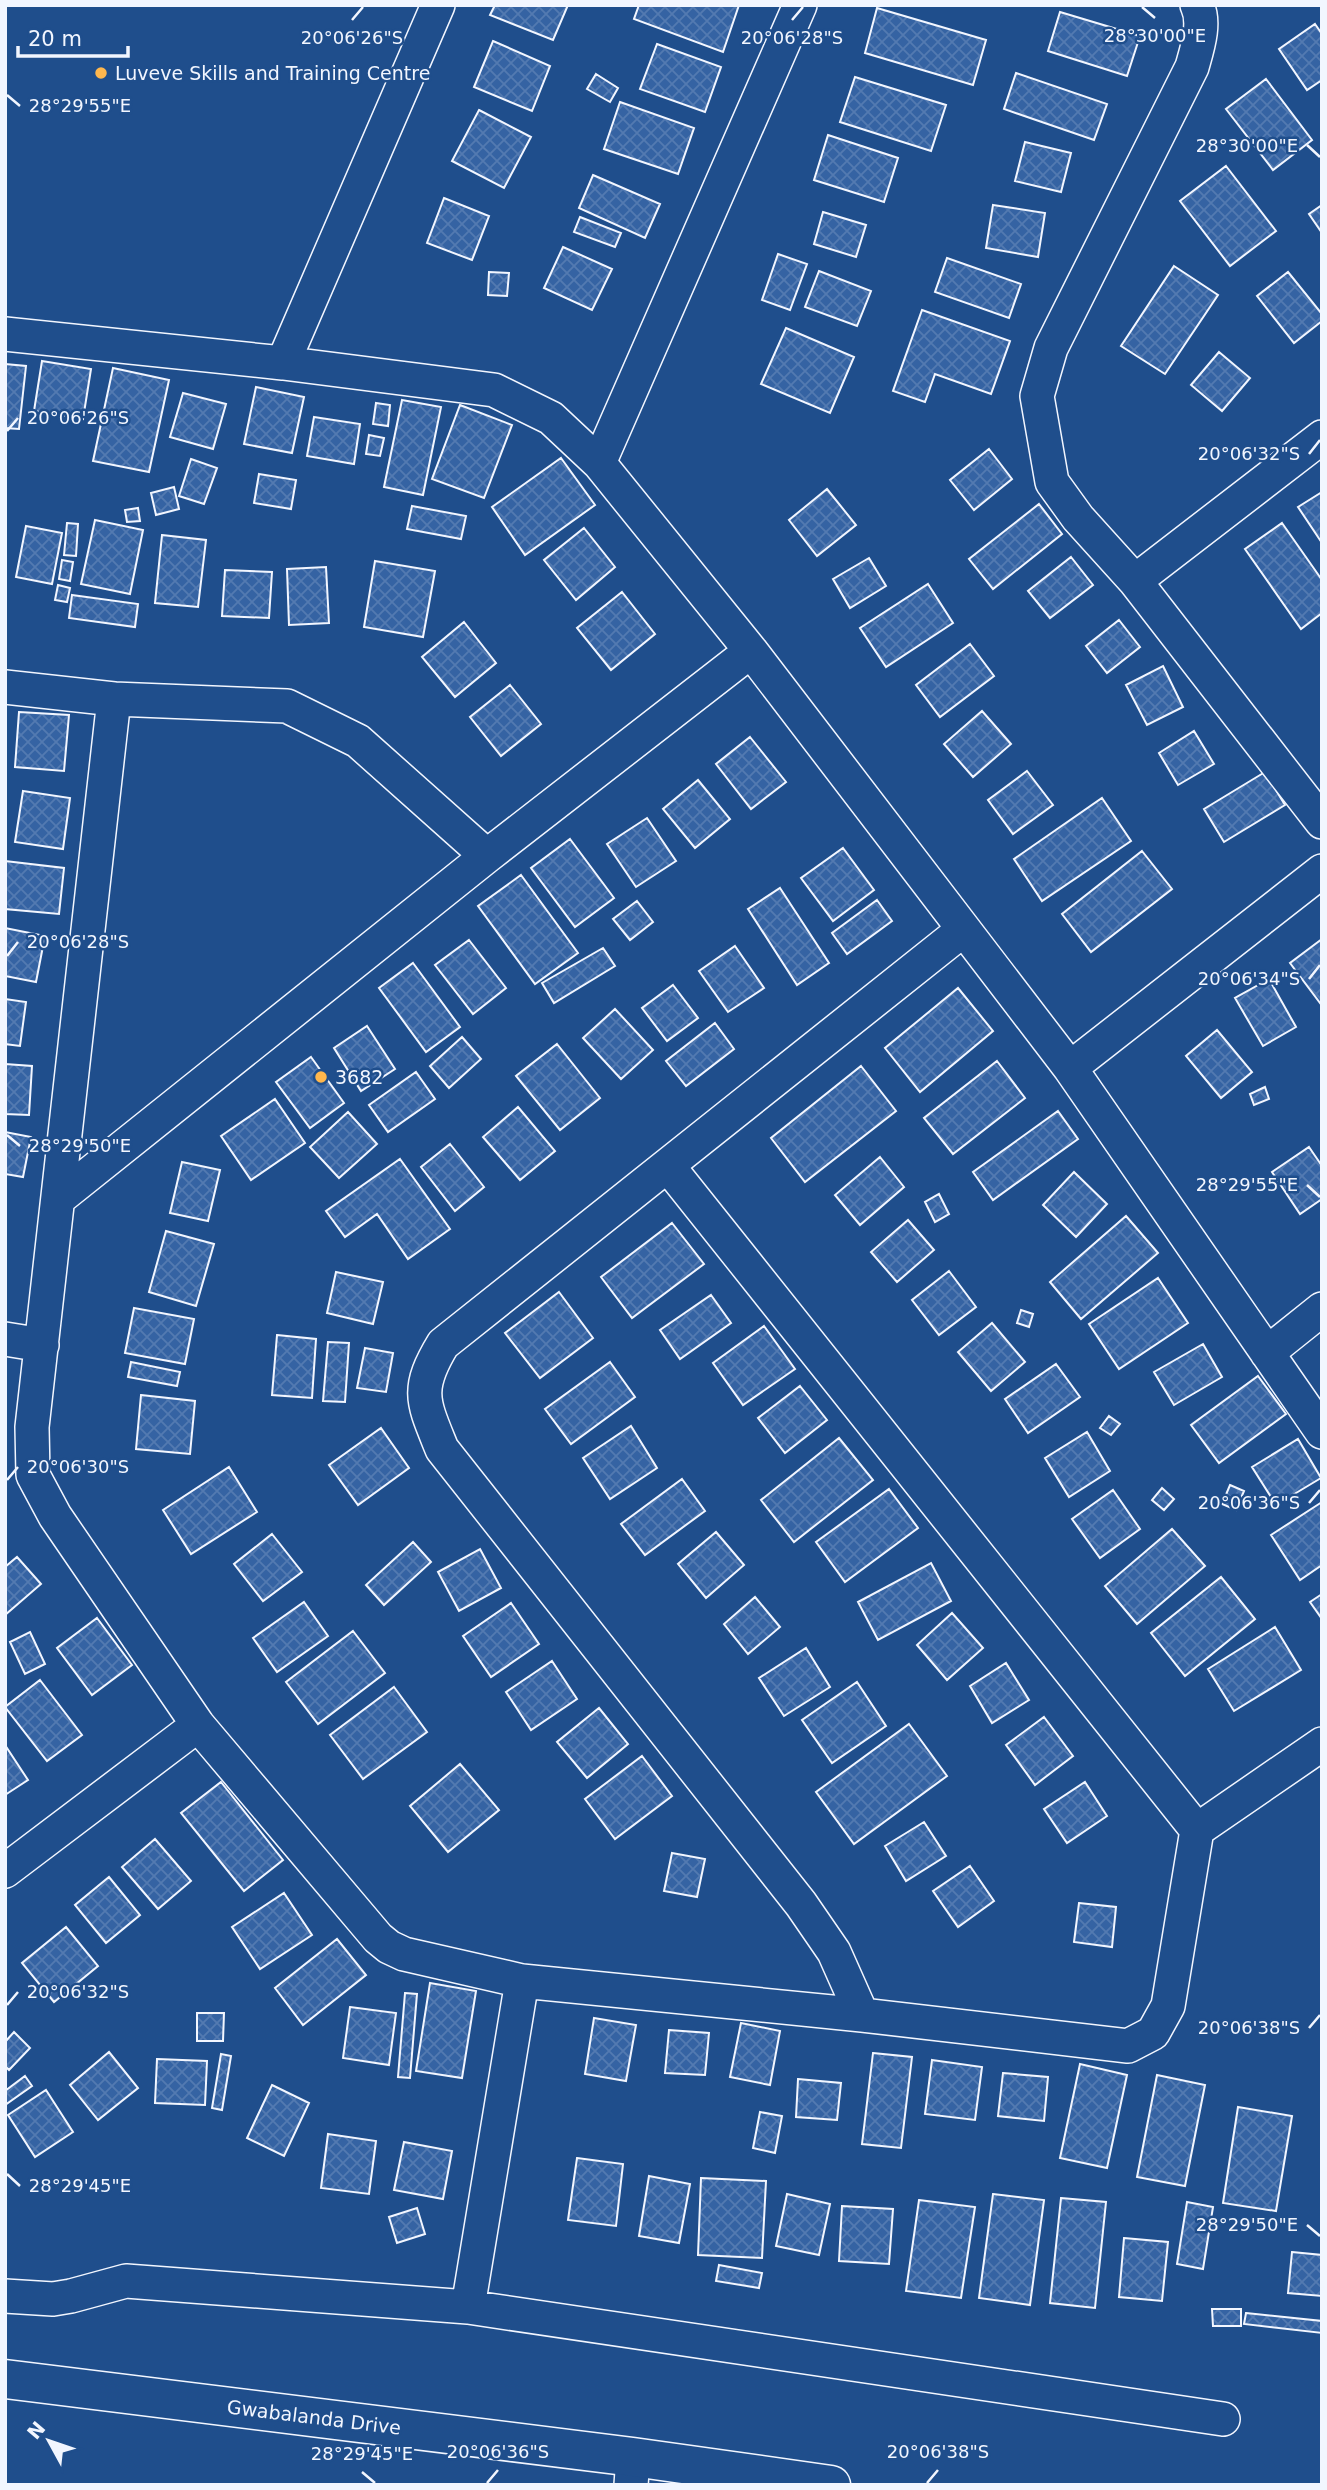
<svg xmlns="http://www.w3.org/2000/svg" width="1327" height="2490" font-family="'DejaVu Sans',sans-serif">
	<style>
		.building { fill: url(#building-cross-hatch); stroke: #f2f6ff; stroke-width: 2 }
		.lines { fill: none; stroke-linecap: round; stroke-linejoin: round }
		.minor-casing { stroke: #f2f6ff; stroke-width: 36 }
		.tertiary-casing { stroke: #f2f6ff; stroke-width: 41 }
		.minor { stroke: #1f4e8c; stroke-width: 33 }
		.tertiary { stroke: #1f4e8c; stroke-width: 38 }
		.ticks { fill: none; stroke: #f2f6ff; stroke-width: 2.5 }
		.poi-dot { fill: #ffb74d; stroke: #1f4e8c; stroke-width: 2.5 }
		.labels { text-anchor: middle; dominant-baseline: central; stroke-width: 5; stroke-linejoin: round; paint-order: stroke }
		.poi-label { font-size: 19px; fill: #f2f6ff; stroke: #1f4e8c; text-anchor: start }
		.street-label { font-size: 19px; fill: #f2f6ff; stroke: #1f4e8c }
		.ticks-label { font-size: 18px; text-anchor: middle; fill: #f2f6ff; stroke: #1f4e8c; stroke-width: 5; stroke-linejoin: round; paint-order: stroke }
	</style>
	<defs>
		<pattern id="building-cross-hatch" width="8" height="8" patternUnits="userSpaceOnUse" patternTransform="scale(1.75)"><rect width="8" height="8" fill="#3563a3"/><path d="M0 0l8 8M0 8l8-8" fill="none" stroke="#537ab1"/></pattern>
	</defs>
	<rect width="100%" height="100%" fill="#1f4e8c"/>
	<path class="building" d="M495,5H568L553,40L490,15Z
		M639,5H739L723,52L634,19Z
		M877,8L986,40L973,85L865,53Z
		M1060,12L1140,36L1127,76L1048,51Z
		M1315,24L1322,34V80L1307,90L1279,49Z
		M493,41L550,66L532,111L474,87Z
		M657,44L721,67L705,112L640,89Z
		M1016,73L1107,104L1094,140L1004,109Z
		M596,74L618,88L610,102L587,89Z
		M855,77L946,105L931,151L840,122Z
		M1266,79L1312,140L1273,170L1226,109Z
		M620,102L694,128L678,174L604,149Z
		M479,110L531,137L504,188L452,161Z
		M828,135L898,158L884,202L814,180Z
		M1025,142L1071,153L1061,192L1015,181Z
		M1226,166L1276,231L1230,266L1180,201Z
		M593,175L660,204L645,238L579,208Z
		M444,198L489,216L472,260L427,243Z
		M993,205L1045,213L1038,257L986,248Z
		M1322,205V233L1309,214Z
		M823,212L866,225L856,257L814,244Z
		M580,217L621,233L615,247L574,232Z
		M563,247L612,269L592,310L544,288Z
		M778,254L807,264L790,310L762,300Z
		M947,258L1021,284L1009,318L935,292Z
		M1174,266L1218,295L1165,374L1121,346Z
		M819,271L871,291L857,326L805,307Z
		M489,272L509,273L507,296L488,295Z
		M1288,272L1322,314V321L1294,343L1257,296Z
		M922,310L1010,341L991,394L935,374L925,402L893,391Z
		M786,328L854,357L830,413L761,384Z
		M1219,352L1250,378L1222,411L1191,385Z
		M42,361L91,369L83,419L34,411Z
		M5,364L26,366L19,429L5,428Z
		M113,368L169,380L149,472L93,461Z
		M256,387L304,397L292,453L244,444Z
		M183,393L226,404L213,449L170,437Z
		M402,400L441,407L423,495L384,487Z
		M376,403L390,405L388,426L373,424Z
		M460,405L512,425L484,498L432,479Z
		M314,417L360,424L354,464L307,456Z
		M369,435L384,438L380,456L366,454Z
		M989,449L1012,479L974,510L950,480Z
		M561,458L595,505L525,555L492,507Z
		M191,459L217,468L204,504L179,496Z
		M259,474L296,480L291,509L254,503Z
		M174,487L179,509L156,515L151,493Z
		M827,489L856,525L817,556L789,520Z
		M1322,492V543L1298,507Z
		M1039,504L1062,534L993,589L969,559Z
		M412,506L466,516L461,539L407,529Z
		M138,508L140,521L127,522L125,510Z
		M95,520L143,530L130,594L81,584Z
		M67,523L78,524L76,556L64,555Z
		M1282,523L1322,580V613L1301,629L1245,549Z
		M26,526L62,533L52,584L16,577Z
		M584,528L615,567L576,600L544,560Z
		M162,535L206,540L198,607L155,603Z
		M1071,557L1093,585L1050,618L1028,591Z
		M869,558L886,586L850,608L833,579Z
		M62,560L73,562L70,581L59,579Z
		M375,561L435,571L423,637L364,627Z
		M326,567L329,623L289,625L287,569Z
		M225,570L272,572L269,618L222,616Z
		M928,584L953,623L886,667L860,628Z
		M58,585L70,588L67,602L55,600Z
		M622,592L655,634L611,670L577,628Z
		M72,595L138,604L135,627L69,618Z
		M1119,620L1140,647L1107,673L1086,646Z
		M464,622L496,663L455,697L422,657Z
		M970,644L994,676L940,717L916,685Z
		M1163,666L1183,707L1147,725L1126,685Z
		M510,685L541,724L501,756L470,717Z
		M982,711L1011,744L973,777L944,744Z
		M19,712L69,715L64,771L15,767Z
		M1194,731L1214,764L1178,785L1159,753Z
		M750,737L786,782L751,809L716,764Z
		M1027,771L1053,805L1013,834L988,800Z
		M1265,772L1285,805L1224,842L1204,809Z
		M698,780L730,819L695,848L663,809Z
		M23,791L70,798L63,849L15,842Z
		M1102,798L1131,841L1042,901L1014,859Z
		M647,818L676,861L636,887L607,844Z
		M570,839L614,898L575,927L531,868Z
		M843,848L874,890L833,921L801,878Z
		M1142,851L1172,889L1091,952L1062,914Z
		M5,861L64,868L59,914L5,909Z
		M521,875L578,953L535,984L478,906Z
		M780,888L829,963L797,985L748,909Z
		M877,900L892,921L847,954L832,933Z
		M637,901L653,922L630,940L613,919Z
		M5,928L45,936L36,982L5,976Z
		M1322,939V1001L1320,1003L1290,963Z
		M469,940L506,988L473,1014L435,965Z
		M735,946L764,988L728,1012L699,971Z
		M603,948L615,966L554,1003L542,983Z
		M413,963L460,1027L426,1052L379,988Z
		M1269,979L1296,1027L1263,1046L1235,998Z
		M673,985L698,1018L667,1041L642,1008Z
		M958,988L993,1031L920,1092L885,1048Z
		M5,999L26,1002L20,1046L5,1044Z
		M615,1009L653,1050L621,1079L583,1038Z
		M715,1023L734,1049L686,1086L666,1061Z
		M367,1026L395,1069L361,1091L334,1048Z
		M1217,1030L1252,1072L1221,1098L1186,1056Z
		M462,1037L481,1059L449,1088L430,1066Z
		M557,1044L600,1098L560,1130L516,1076Z
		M311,1057L344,1103L310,1128L276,1082Z
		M997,1061L1025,1098L953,1154L924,1118Z
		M5,1064L32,1066L29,1115L5,1114Z
		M861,1066L896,1111L805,1182L771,1138Z
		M416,1072L435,1099L388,1132L369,1105Z
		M1265,1087L1269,1099L1254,1105L1250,1094Z
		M275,1099L305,1143L251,1180L221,1136Z
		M518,1107L555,1151L520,1180L483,1137Z
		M1058,1111L1078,1139L993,1200L973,1172Z
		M348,1112L377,1144L339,1178L310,1147Z
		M5,1132L31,1137L23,1177L5,1174Z
		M450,1144L484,1187L455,1211L421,1167Z
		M1309,1147L1322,1166V1199L1300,1214L1272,1172Z
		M880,1157L904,1187L860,1225L835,1195Z
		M400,1159L450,1229L408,1259L377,1214L345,1237L326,1211Z
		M182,1162L220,1170L208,1221L170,1213Z
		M1074,1172L1107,1204L1076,1237L1043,1205Z
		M939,1194L949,1214L935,1222L925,1202Z
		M1126,1216L1158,1253L1081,1319L1050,1282Z
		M908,1220L934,1250L897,1282L871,1252Z
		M672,1223L704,1264L632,1318L601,1277Z
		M166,1231L214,1244L196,1306L149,1292Z
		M949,1271L976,1307L939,1335L912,1300Z
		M336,1272L383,1282L373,1324L327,1313Z
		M1158,1278L1188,1323L1119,1369L1089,1324Z
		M559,1292L593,1338L540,1378L505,1333Z
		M711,1295L731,1323L680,1359L660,1330Z
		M134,1308L194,1319L185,1364L125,1353Z
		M1021,1310L1033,1314L1029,1327L1017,1323Z
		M992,1323L1025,1362L991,1391L958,1352Z
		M764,1326L795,1369L743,1405L713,1363Z
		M277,1335L316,1339L312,1398L272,1395Z
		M328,1342L349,1343L345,1402L323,1401Z
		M1203,1344L1222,1377L1174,1405L1154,1372Z
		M365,1348L393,1353L386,1392L357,1388Z
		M131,1362L180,1372L177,1386L128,1377Z
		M610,1362L635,1397L571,1444L545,1409Z
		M1056,1364L1080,1397L1028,1433L1005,1399Z
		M1258,1376L1286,1414L1219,1463L1191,1425Z
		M800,1386L827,1420L785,1453L758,1418Z
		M141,1395L195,1401L190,1454L136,1449Z
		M1109,1416L1120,1424L1111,1435L1100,1428Z
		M631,1426L657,1468L610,1499L583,1458Z
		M381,1428L409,1468L358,1505L329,1465Z
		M1087,1432L1110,1471L1069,1497L1045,1458Z
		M839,1438L873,1480L794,1542L761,1500Z
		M1298,1439L1321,1478L1276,1505L1252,1467Z
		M229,1467L257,1512L191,1554L163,1510Z
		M682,1479L705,1511L645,1555L621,1524Z
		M1230,1485L1244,1491L1236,1510L1222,1504Z
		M1162,1488L1174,1499L1164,1510L1152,1500Z
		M889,1489L918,1528L845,1582L816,1542Z
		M1113,1490L1140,1529L1100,1558L1072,1519Z
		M1322,1502V1565L1300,1580L1271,1535Z
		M1172,1529L1205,1566L1137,1624L1105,1586Z
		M716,1532L744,1565L706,1598L678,1564Z
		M272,1534L302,1572L263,1601L234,1564Z
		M413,1542L431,1562L384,1605L366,1585Z
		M480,1549L501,1588L459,1611L438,1572Z
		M17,1557L41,1584L5,1615V1567Z
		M931,1563L951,1601L878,1640L858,1602Z
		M1221,1577L1255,1619L1185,1676L1151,1633Z
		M1322,1594V1619L1310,1602Z
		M755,1597L780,1627L748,1654L724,1624Z
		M304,1602L328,1636L277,1672L253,1638Z
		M511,1603L539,1644L491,1677L463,1636Z
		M952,1613L983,1648L947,1680L917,1645Z
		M97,1618L132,1665L92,1695L57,1648Z
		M1275,1627L1301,1670L1234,1711L1208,1669Z
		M353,1631L385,1673L318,1724L286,1682Z
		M30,1632L45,1664L25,1674L10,1642Z
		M806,1648L830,1687L784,1716L759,1678Z
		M552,1661L577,1699L531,1730L506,1692Z
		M1006,1663L1029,1700L992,1723L970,1686Z
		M40,1680L82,1735L47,1761L5,1707Z
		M857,1682L886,1726L832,1763L802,1720Z
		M394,1687L427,1732L363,1779L330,1735Z
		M599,1708L628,1744L587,1778L557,1742Z
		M1044,1717L1073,1756L1035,1785L1006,1745Z
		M909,1724L947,1776L854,1844L816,1792Z
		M5,1745L28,1780L5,1795Z
		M642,1756L672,1796L615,1839L585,1799Z
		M460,1764L499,1810L448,1852L410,1806Z
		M221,1782L283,1860L244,1891L181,1813Z
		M1085,1782L1107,1816L1067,1843L1044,1809Z
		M924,1822L946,1856L906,1881L885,1846Z
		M155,1839L191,1881L158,1909L122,1867Z
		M672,1853L705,1859L697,1897L664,1891Z
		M970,1866L994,1901L958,1927L933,1891Z
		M109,1877L140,1915L106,1943L75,1905Z
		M284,1893L312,1935L260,1969L232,1927Z
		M1079,1903L1116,1907L1112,1947L1074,1942Z
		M66,1927L98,1966L54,2002L22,1963Z
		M337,1939L366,1975L303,2025L275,1988Z
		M430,1983L476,1991L462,2078L416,2071Z
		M405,1993L417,1994L410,2078L398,2077Z
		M350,2007L396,2013L389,2065L343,2058Z
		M197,2013H224L223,2041H197Z
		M594,2018L636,2025L626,2081L585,2074Z
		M741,2023L780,2031L770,2085L730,2077Z
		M669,2030L709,2033L705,2075L665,2073Z
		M14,2032L30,2048L9,2070L5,2066V2042Z
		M109,2052L138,2088L98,2120L70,2085Z
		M873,2053L912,2057L901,2148L862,2144Z
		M221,2054L231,2056L222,2110L212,2108Z
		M157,2059L207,2061L205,2105L155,2103Z
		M932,2060L982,2067L975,2120L925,2114Z
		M1080,2064L1127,2075L1107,2168L1060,2158Z
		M1003,2073L1048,2077L1044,2121L998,2116Z
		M1157,2075L1205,2085L1185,2186L1137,2177Z
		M25,2076L32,2086L5,2105V2091Z
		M798,2079L841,2083L837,2120L796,2117Z
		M272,2085L309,2103L284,2156L247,2138Z
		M46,2090L73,2132L35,2157L8,2115Z
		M1238,2107L1292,2116L1276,2211L1223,2203Z
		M760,2112L782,2116L775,2153L753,2148Z
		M328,2134L376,2141L369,2194L321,2188Z
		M404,2142L452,2151L443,2199L394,2190Z
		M577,2158L623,2164L616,2226L568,2220Z
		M649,2176L690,2184L679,2243L639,2236Z
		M701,2178L766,2181L762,2258L698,2255Z
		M787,2194L830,2204L819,2255L776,2246Z
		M993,2194L1044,2200L1030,2305L979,2298Z
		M1061,2198L1106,2202L1095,2308L1050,2303Z
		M919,2200L975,2207L961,2298L906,2291Z
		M1187,2202L1213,2207L1203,2269L1177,2264Z
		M842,2206L893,2209L889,2264L839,2261Z
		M417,2208L425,2234L397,2243L389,2217Z
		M1124,2238L1168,2242L1162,2301L1119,2297Z
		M1292,2252L1322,2255V2296L1288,2293Z
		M719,2265L762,2273L759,2288L716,2281Z
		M1212,2309H1241V2326H1213Z
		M1246,2313L1322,2321V2333L1244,2324Z"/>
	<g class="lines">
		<defs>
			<path id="minor" d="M1197,5C1206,23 1197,49 1192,67L1051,348L1037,396L1052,482L1078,518L1135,581L1322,822
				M5,334L283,363L494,390L551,418L599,463L751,651L1070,1068L1322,1432
				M283,363L438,5
				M599,463L800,5
				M1135,581L1322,437
				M5,687L114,699L287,706L358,741L487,856
				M114,699L32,1427L33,1475L55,1516L198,1725L378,1938L389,1947L404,1954L522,1981L862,2015L1128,2046L1153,2033L1168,2006L1197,1830L1322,1744
				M1070,1068L1322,871
				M668,1166L1197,1830
				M58,1199L487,856L751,651
				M5,1339L42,1345
				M1267,1353L1322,1309
				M5,1871L198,1725
				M862,2015L834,1952L801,1904L442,1449C423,1402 415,1390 443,1344L963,930
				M5,2296L53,2299L71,2296L126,2281L468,2307L1223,2419
				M468,2307L522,1981
				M631,2485L633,2457"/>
			<path id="tertiary" d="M5,2379L633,2457L831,2485"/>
		</defs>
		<use href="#minor" class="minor-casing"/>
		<use href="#tertiary" class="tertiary-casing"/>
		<use href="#minor" class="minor"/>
		<use href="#tertiary" class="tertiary"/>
	</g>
	<path class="ticks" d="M1142,7L1155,18M352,20L363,7M792,20L803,7M7,95L20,106M1307,145L1320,157M7,431L18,418M1309,454L1320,440M7,956L18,942M1309,979L1320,965M7,1135L20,1146M1307,1185L1320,1197M7,1480L18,1467M1309,1503L1320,1490M7,2005L18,1992M1309,2028L1320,2015M7,2174L20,2186M1307,2225L1320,2236M362,2472L375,2483M487,2483L498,2470M927,2483L938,2470"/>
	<g class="poi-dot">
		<circle cx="101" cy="73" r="7"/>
		<circle cx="321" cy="1077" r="7"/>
	</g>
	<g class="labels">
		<g class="poi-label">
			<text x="115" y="73">Luveve Skills and Training Centre</text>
			<text x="335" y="1077">3682</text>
		</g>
		<g class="street-label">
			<text transform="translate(314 2417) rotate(7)">Gwabalanda Drive</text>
		</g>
	</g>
	<g class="ticks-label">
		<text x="1155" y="42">28°30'00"E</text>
		<text x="352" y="44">20°06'26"S</text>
		<text x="792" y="44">20°06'28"S</text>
		<text x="80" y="112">28°29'55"E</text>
		<text x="1247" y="152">28°30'00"E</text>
		<text x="78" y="424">20°06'26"S</text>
		<text x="1249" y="460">20°06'32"S</text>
		<text x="78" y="948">20°06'28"S</text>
		<text x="1249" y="985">20°06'34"S</text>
		<text x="80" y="1152">28°29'50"E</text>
		<text x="1247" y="1191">28°29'55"E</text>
		<text x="78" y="1473">20°06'30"S</text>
		<text x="1249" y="1509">20°06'36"S</text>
		<text x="78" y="1998">20°06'32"S</text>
		<text x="1249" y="2034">20°06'38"S</text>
		<text x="80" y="2192">28°29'45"E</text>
		<text x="1247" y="2231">28°29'50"E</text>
		<text x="498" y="2458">20°06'36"S</text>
		<text x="938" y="2458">20°06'38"S</text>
		<text x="362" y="2460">28°29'45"E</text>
	</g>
	<rect width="1327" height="2490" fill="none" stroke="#f2f6ff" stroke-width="14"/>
	<g transform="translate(49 2441) rotate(310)" stroke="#1f4e8c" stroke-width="5" paint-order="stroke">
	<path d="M0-5L12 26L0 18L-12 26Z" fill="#f2f6ff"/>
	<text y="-10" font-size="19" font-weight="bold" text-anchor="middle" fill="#f2f6ff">N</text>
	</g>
	<path d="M18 46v10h110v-10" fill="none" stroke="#f2f6ff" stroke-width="3.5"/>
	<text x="28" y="46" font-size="21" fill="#f2f6ff" stroke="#1f4e8c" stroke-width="5" paint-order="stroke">20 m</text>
</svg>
